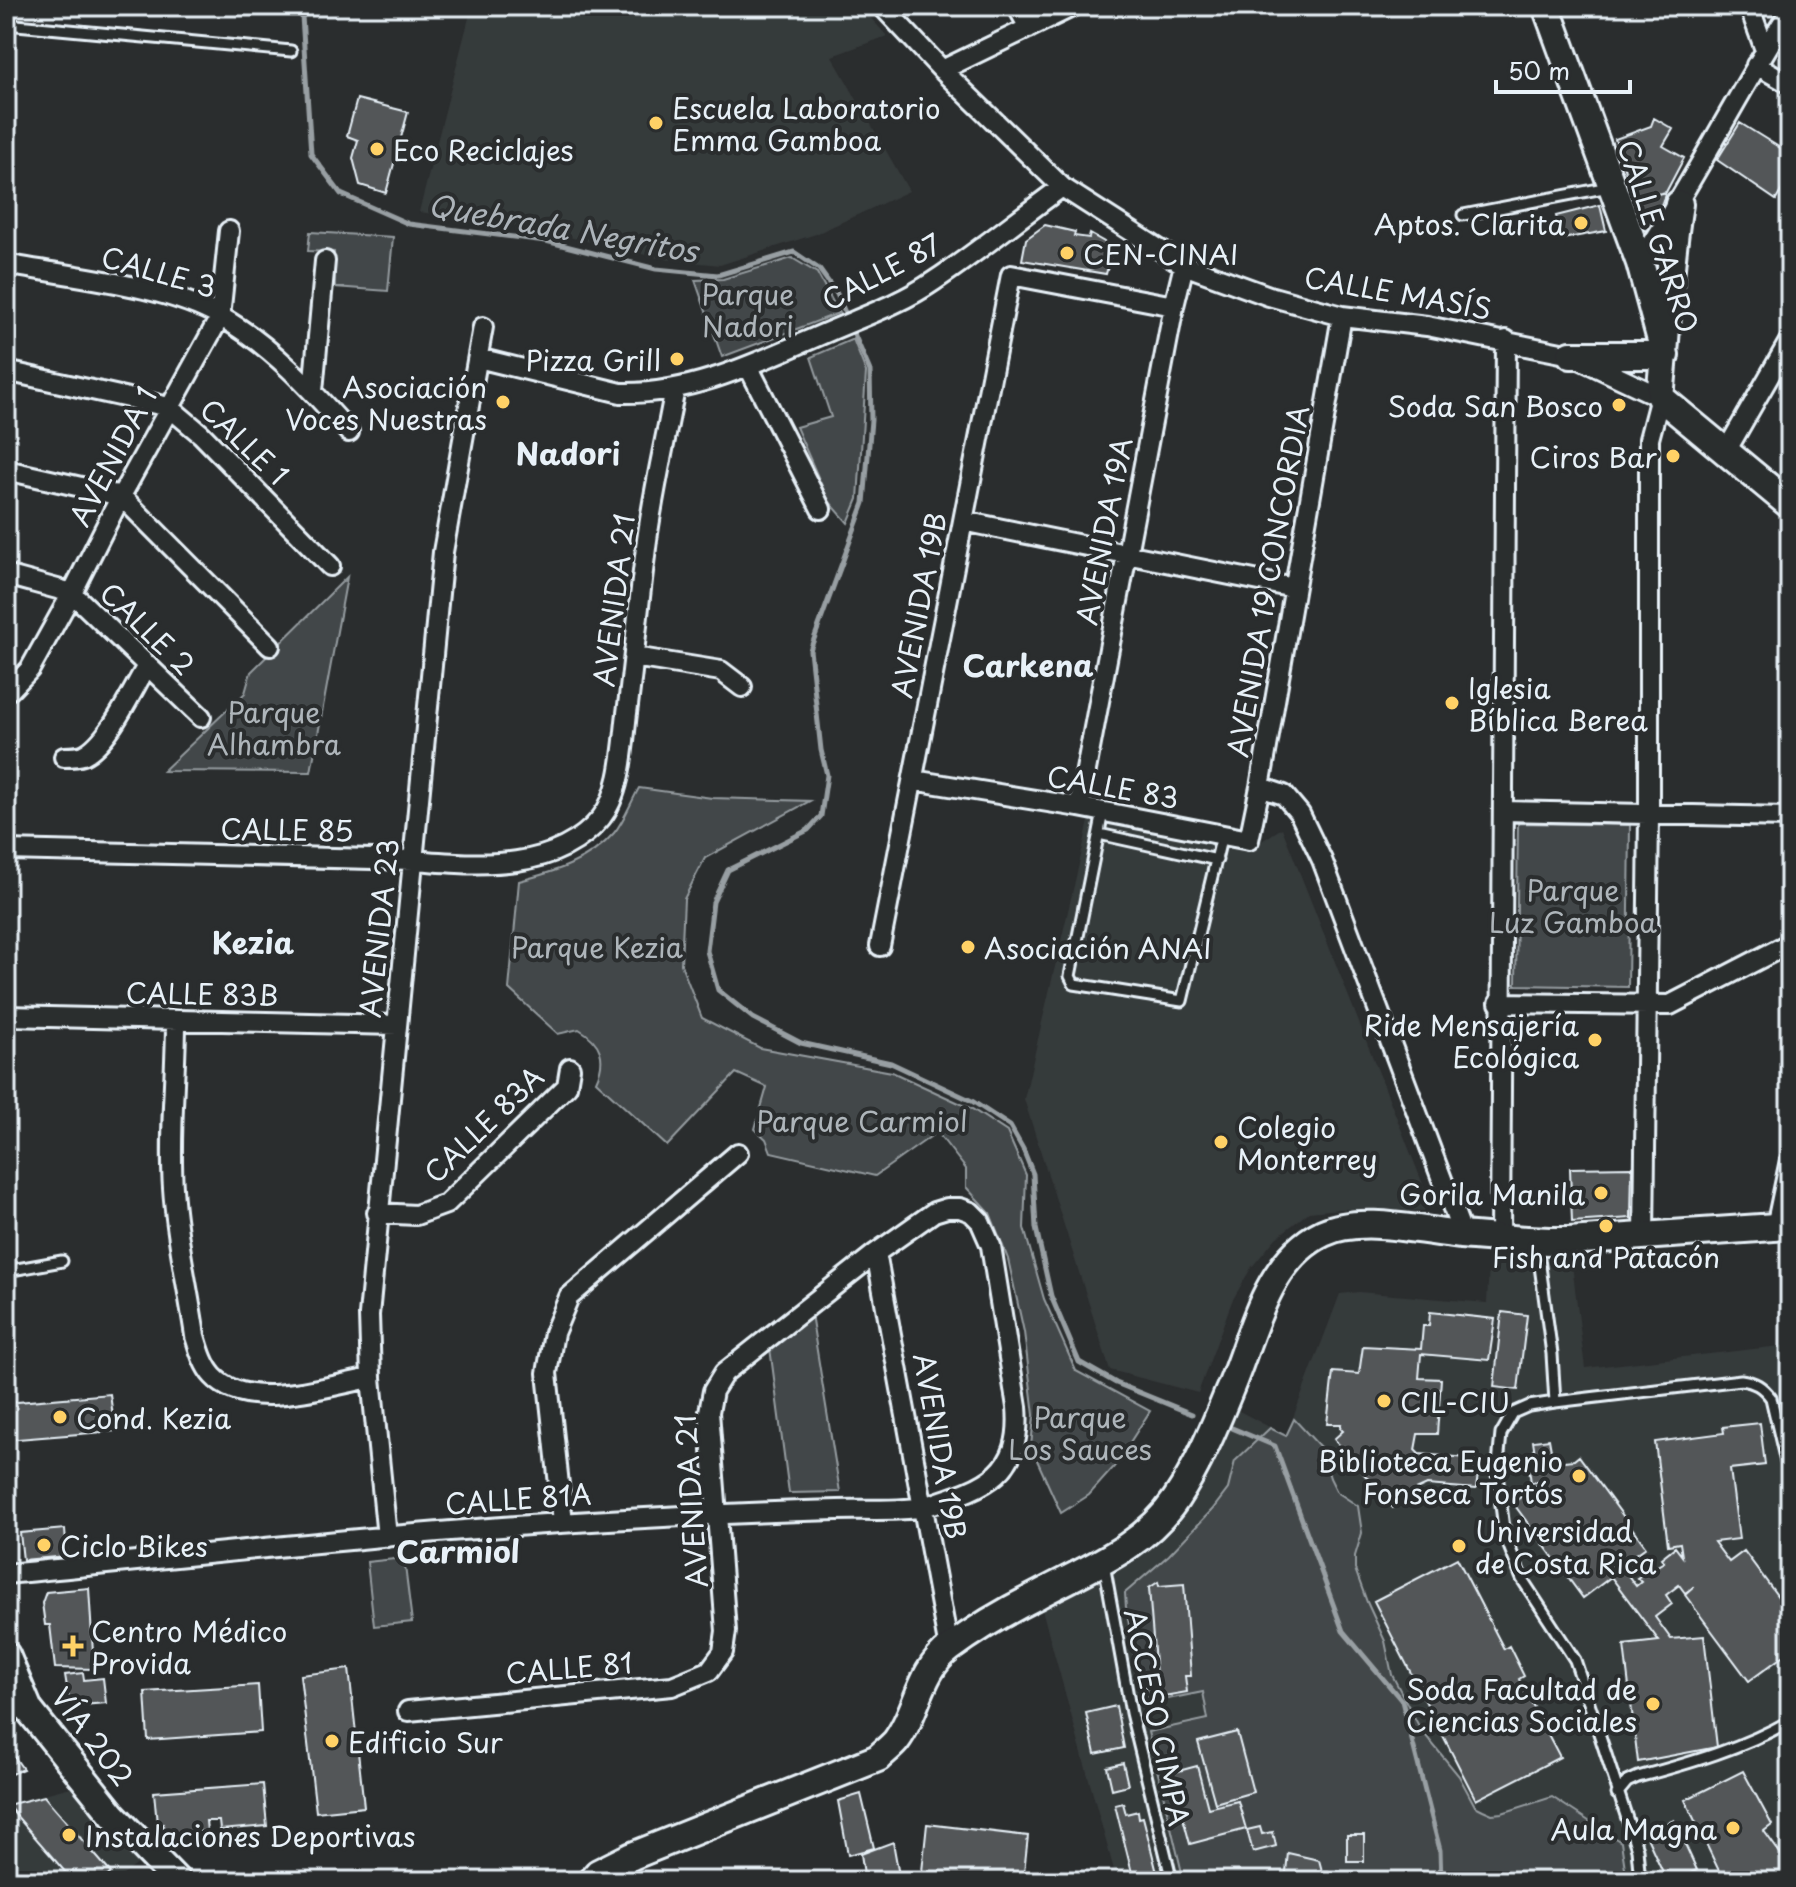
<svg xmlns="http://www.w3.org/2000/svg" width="1796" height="1887" font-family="'Playpen Sans',sans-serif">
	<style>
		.built { fill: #363a3b }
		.green { fill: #424648; stroke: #959ca0; stroke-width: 2 }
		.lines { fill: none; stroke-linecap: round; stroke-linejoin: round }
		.stream { stroke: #989fa3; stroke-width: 5 }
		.building { fill: #535759; stroke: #e8f1f8; stroke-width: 2 }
		.lane-casing { stroke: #e8f1f8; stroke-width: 15 }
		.street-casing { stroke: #e8f1f8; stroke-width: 24 }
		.secondary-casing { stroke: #e8f1f8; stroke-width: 32 }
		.lane { stroke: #2a2d2e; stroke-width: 9 }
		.street { stroke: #2a2d2e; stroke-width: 18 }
		.secondary { stroke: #2a2d2e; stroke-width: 26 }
		.poi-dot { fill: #ffd166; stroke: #2a2d2e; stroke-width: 3 }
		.labels { text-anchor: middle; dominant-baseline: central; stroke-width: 8; stroke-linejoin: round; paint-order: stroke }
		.poi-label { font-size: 28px; fill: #e8f1f8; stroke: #2a2d2e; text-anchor: start }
		.street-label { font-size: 28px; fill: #e8f1f8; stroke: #2a2d2e }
		.park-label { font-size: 28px; fill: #aeb5ba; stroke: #2a2d2e }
		.water-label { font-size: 30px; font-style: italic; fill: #acb3b9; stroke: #2a2d2e }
		.neighbourhood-label { font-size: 30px; font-weight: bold; fill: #e8f1f8; stroke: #2a2d2e }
	</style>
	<rect width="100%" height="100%" fill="#2a2d2e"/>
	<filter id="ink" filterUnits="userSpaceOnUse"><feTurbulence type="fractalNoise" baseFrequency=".0125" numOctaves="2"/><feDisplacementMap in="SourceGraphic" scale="16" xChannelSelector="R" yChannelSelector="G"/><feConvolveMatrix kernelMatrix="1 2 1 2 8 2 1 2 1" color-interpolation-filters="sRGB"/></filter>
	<g filter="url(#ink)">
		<path class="built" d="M472,6H860L887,36L832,56L909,191L816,234L720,265L663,259L526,227L419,212Z
			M1090,817L1249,849L1282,828L1428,1197L1424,1211L1340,1209L1309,1212L1276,1238L1251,1268L1232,1301L1198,1393L1110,1370L1024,1099Z
			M1569,1241L1585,1368L1790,1345V1881H1117L1038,1595L1151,1530L1226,1404L1286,1436L1340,1294L1359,1292L1487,1303L1490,1242Z
			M86,1783L150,1855L115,1881H6V1804Z"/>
		<path class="green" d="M310,232L393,237L388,291L335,287L334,252L308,251Z
			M792,258L817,273L839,313L722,357L695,280L723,279Z
			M853,339L866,372L858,499L848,523L828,500L796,427L831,417L811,357Z
			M347,577L311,772L163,771L245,693L251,672Z
			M639,788L712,798L810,801L705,858L684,899L681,964L702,1018L760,1048L892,1072L972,1109L1007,1132L1026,1175L1024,1228L1044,1299L1076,1371L1150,1411L1114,1467L1089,1495L1061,1513L1031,1447L1034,1415L1024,1332L1008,1259L990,1213L966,1187V1169L937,1132L875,1176L771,1152L766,1139L755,1129L767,1087L736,1073L667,1146L596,1081C607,1058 601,1042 579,1029L558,1034L509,989L519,881C554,872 589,862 614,833C624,821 631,802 639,788Z
			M1518,823L1630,825L1628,987L1516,985Z
			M811,1314L840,1492L789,1493L770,1348Z
			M1294,1419L1321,1448L1330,1478L1337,1492L1358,1506L1362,1533L1355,1556V1569L1367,1602L1385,1641L1392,1675L1421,1730L1459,1776L1475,1806L1483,1810L1492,1814L1502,1813L1552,1797L1621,1842L1627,1881H1410L1400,1875L1389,1880L1352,1874L1344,1881H1184L1148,1732L1208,1719L1203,1692L1143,1704L1126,1608L1125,1593L1169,1555L1212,1510L1228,1489L1235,1461L1270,1428L1286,1436Z
			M404,1558L412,1622L374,1626L367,1562Z"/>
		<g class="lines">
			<path class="stream" d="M292,6L302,16L311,154L341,194L409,224L546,241L656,269L718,275L794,252L819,269L837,294L870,371L871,420L864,503L810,650L821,750L827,775L821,816L808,830L728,870L713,902L707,951L718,990L753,1018L801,1043L891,1063L972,1101L1010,1126L1023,1149L1033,1174L1036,1228L1051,1296L1079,1362L1116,1383L1192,1414
				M1232,1428L1275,1446L1343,1631L1402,1701L1440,1850L1441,1881"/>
		</g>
		<path class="building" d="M357,99L408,112L386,193L360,185L353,158L358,140L347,136Z
			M1654,118L1673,129L1663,146L1684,158L1666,192L1634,199L1615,139L1651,126Z
			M1740,123L1790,154V176L1776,200L1717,160Z
			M1666,192L1652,229L1643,231L1634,199Z
			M1600,205L1606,231L1562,239L1556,216Z
			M1045,225L1075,232L1074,236L1089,238L1090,234L1113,247L1106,274L1022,260L1026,239Z
			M1632,1167L1631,1218L1572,1222L1570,1168Z
			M1430,1312L1495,1319L1489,1360L1421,1354L1419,1378L1441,1379L1437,1434H1418L1415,1450L1419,1454L1480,1459L1476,1489L1427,1485L1416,1490L1417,1493L1393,1508L1334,1439L1343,1431L1340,1428L1341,1424H1327L1333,1372L1359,1374L1363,1346L1421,1349L1423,1326H1429Z
			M1502,1312L1527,1315L1518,1390L1494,1387Z
			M110,1394L115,1431L6,1440V1403Z
			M1760,1423L1765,1465L1730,1469L1739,1539L1714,1542L1729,1562L1744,1551L1790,1613V1651L1749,1681L1685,1595L1695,1586L1685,1593L1679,1585L1666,1595L1672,1604L1655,1617L1671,1639L1704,1636L1717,1747L1638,1762L1624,1645L1659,1641L1611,1577L1583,1598L1513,1503L1542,1481L1531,1483L1529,1468L1537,1467L1533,1441L1549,1439L1553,1462L1574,1460L1579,1456L1646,1547L1625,1562L1628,1567L1624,1570L1636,1586L1641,1582L1637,1578L1664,1562L1661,1558L1675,1547L1682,1556L1680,1543L1668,1545L1655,1442L1724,1433L1723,1427Z
			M65,1529L67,1556L23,1560L20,1533Z
			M1457,1558L1504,1649L1509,1646L1524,1676L1519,1679L1560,1757L1476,1800L1374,1601Z
			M1158,1582L1159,1586L1184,1584L1191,1676H1185L1187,1692L1147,1699L1145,1677L1156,1676L1149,1588Z
			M89,1588L94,1669L55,1668L50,1625H45L42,1603L46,1592Z
			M349,1669L364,1807L316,1812L300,1675Z
			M83,1673L84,1680L103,1678L106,1703L70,1706L65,1675Z
			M258,1685L261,1732L148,1740L145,1692Z
			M1116,1706L1124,1748L1095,1754L1086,1713Z
			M1237,1732L1253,1792L1215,1803L1198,1742Z
			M6,1745L23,1769L6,1776Z
			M1123,1763L1128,1785L1112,1789L1107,1767Z
			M1197,1766L1208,1808L1238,1801L1246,1829L1190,1844L1171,1773Z
			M1743,1771L1772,1825L1764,1831L1790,1867V1881H1715L1722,1877L1685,1800Z
			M263,1784L267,1826L220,1830L219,1821H206L207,1831L164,1835L163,1824H157L154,1792Z
			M861,1794L874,1848L848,1855L838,1801Z
			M44,1796L111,1873L102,1881H73L7,1805Z
			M1123,1803L1126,1814L1138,1811L1139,1818L1143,1817L1159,1881H1134L1115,1805Z
			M1674,1820L1697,1870L1673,1881H1667L1645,1833Z
			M927,1824L1028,1836L1023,1881H921Z
			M1260,1827L1262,1834L1273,1832L1276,1846L1253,1852L1247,1830Z
			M1347,1835H1364V1861H1347Z
			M893,1842L900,1881H865L861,1854Z
			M1288,1853L1319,1860L1322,1871H1328L1327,1881H1285Z
			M1352,1874L1389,1880L1400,1875L1410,1880L1351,1881Z"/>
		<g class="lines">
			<defs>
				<path id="lane" d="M6,24L291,51
					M1463,215L1609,187
					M1103,812L1070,976L1074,984L1182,1001L1222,835
					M1099,834L1217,860
					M1537,1244L1552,1354L1555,1402L1529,1406L1513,1413L1501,1434L1497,1474L1505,1536L1522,1579L1575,1660L1637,1849L1640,1881
					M6,1271L62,1261
					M1555,1402L1741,1380C1755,1382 1762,1386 1771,1398L1790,1479
					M1104,1564L1131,1713L1172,1881
					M1617,1794L1627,1782L1638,1777C1690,1763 1743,1748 1790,1721"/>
				<path id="street" d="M882,6L942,70L1062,187L1184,265L1269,296L1342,316L1427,326L1571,355L1660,397L1649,439V814L1644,1237
					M1017,6L1029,28
					M1749,6L1765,50
					M1756,65L1790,84
					M942,70L1074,6
					M1640,263C1694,181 1737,94 1790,11
					M6,264C72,277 163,284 221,317C271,345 311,389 349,432
					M1342,316L1260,787L1284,795L1300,814L1322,860L1463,1235
					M478,358L621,393C694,395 764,359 830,331C865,316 902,303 934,281C978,252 1019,218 1062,187
					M748,366L821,509
					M6,371L169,407L201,434L330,566
					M313,391L325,261
					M1725,453L1790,340
					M6,470L121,496L270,646
					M963,521L1294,588
					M6,575L72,593L201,717
					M634,657L721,671L742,687
					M6,691L11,689L30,669L72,593L121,496L220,317L229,231
					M64,757C70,757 77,757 83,755C109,743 132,690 147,666
					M913,780L1079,807L1249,840L1260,787
					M1079,807L1174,306L1184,265
					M1504,811L1790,817
					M6,850L413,860C476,865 556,873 601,818C622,792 623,745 627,713C634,661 638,608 645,556C651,500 665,444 675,388
					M880,946L1011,275L1174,306
					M1499,1003L1670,1005L1790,943
					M6,1016L397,1025
					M176,1021C176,1077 169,1133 173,1188C176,1237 188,1287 195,1336C199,1349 203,1365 213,1376C247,1413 327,1386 371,1378
					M377,1213L416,1215L446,1204L567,1086L570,1068
					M1776,1227L1790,1160
					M1500,1238L1506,340
					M876,1253L949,1649
					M563,1522L547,1373L554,1333L569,1297L738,1153
					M387,1537L371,1378L369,1315L443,552L483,327
					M6,1574C212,1554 419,1530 626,1519C696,1515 766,1512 837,1510C861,1509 906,1512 927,1506C984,1487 1023,1476 1017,1407L991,1246L980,1221L971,1212L960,1208H947L934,1212L876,1253L724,1373L713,1391L709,1412L726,1631L723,1652L709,1671L672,1686L408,1711"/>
				<path id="secondary" d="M1546,6L1640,263L1665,355
					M1679,204C1668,268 1667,333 1660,397L1790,505
					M1571,355H1665
					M6,1655L29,1710L113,1815L177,1881
					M591,1881L598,1873L632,1856L878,1758C884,1752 891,1747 896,1741C918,1712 919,1671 950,1648C977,1628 1008,1610 1038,1595C1088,1568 1143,1548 1176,1499C1198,1466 1214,1428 1229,1391C1252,1338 1265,1261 1323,1233C1360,1215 1421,1231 1461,1235C1497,1238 1533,1242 1569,1241L1790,1226"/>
			</defs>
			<use href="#lane" class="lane-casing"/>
			<use href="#street" class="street-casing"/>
			<use href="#secondary" class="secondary-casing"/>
			<use href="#lane" class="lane"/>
			<use href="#street" class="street"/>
			<use href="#secondary" class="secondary"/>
		</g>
	</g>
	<g class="poi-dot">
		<circle cx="656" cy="123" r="8"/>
		<circle cx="377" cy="149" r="8"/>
		<circle cx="1581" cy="223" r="8"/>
		<circle cx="1067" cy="253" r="8"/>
		<circle cx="677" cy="359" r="8"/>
		<circle cx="503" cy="402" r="8"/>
		<circle cx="1619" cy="405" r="8"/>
		<circle cx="1673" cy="456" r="8"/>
		<circle cx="1452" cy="703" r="8"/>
		<circle cx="968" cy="947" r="8"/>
		<circle cx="1595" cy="1040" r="8"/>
		<circle cx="1221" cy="1142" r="8"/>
		<circle cx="1601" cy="1193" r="8"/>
		<circle cx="1606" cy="1226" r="8"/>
		<circle cx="1384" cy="1401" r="8"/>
		<circle cx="60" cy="1417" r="8"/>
		<circle cx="1579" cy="1476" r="8"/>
		<circle cx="44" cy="1545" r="8"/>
		<circle cx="1459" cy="1546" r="8"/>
		<path d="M69 1634h8v8h8v8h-8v8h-8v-8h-8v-8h8z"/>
		<circle cx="1653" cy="1704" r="8"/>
		<circle cx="332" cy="1741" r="8"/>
		<circle cx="1733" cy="1828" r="8"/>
		<circle cx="69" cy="1835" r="8"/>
	</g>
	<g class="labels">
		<g class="poi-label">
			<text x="672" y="107">Escuela Laboratorio<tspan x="672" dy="32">Emma Gamboa</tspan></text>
			<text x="393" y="149">Eco Reciclajes</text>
			<text x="1565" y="223" text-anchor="end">Aptos. Clarita</text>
			<text x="1083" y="253">CEN-CINAI</text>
			<text x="661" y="359" text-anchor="end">Pizza Grill</text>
			<text x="487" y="386" text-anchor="end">Asociación<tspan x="487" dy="32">Voces Nuestras</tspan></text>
			<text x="1603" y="405" text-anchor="end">Soda San Bosco</text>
			<text x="1657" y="456" text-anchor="end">Ciros Bar</text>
			<text x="1468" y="687">Iglesia<tspan x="1468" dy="32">Bíblica Berea</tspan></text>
			<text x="984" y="947">Asociación ANAI</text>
			<text x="1579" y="1024" text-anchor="end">Ride Mensajería<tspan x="1579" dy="32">Ecológica</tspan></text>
			<text x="1237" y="1126">Colegio<tspan x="1237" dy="32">Monterrey</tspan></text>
			<text x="1585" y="1193" text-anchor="end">Gorila Manila</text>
			<text x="1606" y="1256" text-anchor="middle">Fish and Patacón</text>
			<text x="1400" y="1401">CIL-CIU</text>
			<text x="76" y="1417">Cond. Kezia</text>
			<text x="1563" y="1460" text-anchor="end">Biblioteca Eugenio<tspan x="1563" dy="32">Fonseca Tortós</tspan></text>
			<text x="1475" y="1530">Universidad<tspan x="1475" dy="32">de Costa Rica</tspan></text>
			<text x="60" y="1545">Ciclo Bikes</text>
			<text x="91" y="1630">Centro Médico<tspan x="91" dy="32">Provida</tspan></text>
			<text x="1637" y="1688" text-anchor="end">Soda Facultad de<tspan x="1637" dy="32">Ciencias Sociales</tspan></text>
			<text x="348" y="1741">Edificio Sur</text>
			<text x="1717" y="1828" text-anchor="end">Aula Magna</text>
			<text x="85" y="1835">Instalaciones Deportivas</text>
		</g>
		<g class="street-label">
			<text transform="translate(1659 236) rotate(72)">CALLE GARRO</text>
			<text transform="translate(159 271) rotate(16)">CALLE 3</text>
			<text transform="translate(881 271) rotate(-28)">CALLE 87</text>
			<text transform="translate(1398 292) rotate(10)">CALLE MASÍS</text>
			<text transform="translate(245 441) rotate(44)">CALLE 1</text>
			<text transform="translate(112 456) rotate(-62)">AVENIDA 1</text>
			<text transform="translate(1103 531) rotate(-79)">AVENIDA 19A</text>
			<text transform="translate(1267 581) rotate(-80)">AVENIDA 19 CONCORDIA</text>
			<text transform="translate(613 600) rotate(-83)">AVENIDA 21</text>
			<text transform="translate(918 605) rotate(-79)">AVENIDA 19B</text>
			<text transform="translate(148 628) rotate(44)">CALLE 2</text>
			<text transform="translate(1113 786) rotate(10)">CALLE 83</text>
			<text transform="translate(287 829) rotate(1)">CALLE 85</text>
			<text transform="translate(378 928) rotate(-84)">AVENIDA 23</text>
			<text transform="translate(202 993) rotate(1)">CALLE 83B</text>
			<text transform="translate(483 1124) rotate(-44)">CALLE 83A</text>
			<text transform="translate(941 1446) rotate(80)">AVENIDA 19B</text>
			<text transform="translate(518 1498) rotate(-4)">CALLE 81A</text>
			<text transform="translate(690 1501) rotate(-94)">AVENIDA 21</text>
			<text transform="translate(569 1667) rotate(-5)">CALLE 81</text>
			<text transform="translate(1158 1717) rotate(78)">ACCESO CIMPA</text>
			<text transform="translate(93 1736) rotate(53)">VÍA 202</text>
		</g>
		<g class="park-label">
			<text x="748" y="293">Parque<tspan x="748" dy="32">Nadori</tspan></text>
			<text x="274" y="711">Parque<tspan x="274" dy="32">Alhambra</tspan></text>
			<text x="1573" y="889">Parque<tspan x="1573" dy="32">Luz Gamboa</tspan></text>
			<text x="597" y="946">Parque Kezia</text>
			<text x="862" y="1120">Parque Carmiol</text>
			<text x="1080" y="1416">Parque<tspan x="1080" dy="32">Los Sauces</tspan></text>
		</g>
		<g class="water-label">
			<text transform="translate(563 227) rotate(10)">Quebrada Negritos</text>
		</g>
		<g class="neighbourhood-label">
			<text x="568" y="452">Nadori</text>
			<text x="1028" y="664">Carkena</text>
			<text x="253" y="941">Kezia</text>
			<text x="458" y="1550">Carmiol</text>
		</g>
	</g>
	<rect width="1796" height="1887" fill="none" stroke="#2a2d2e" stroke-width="32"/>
	<rect x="16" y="16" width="1764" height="1855" fill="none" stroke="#e8f1f8" stroke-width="3" filter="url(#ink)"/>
	<path d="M1496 80v12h134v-12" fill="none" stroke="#e8f1f8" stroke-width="4"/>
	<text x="1508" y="80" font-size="24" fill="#e8f1f8" stroke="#2a2d2e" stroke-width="6" paint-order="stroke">50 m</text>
</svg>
